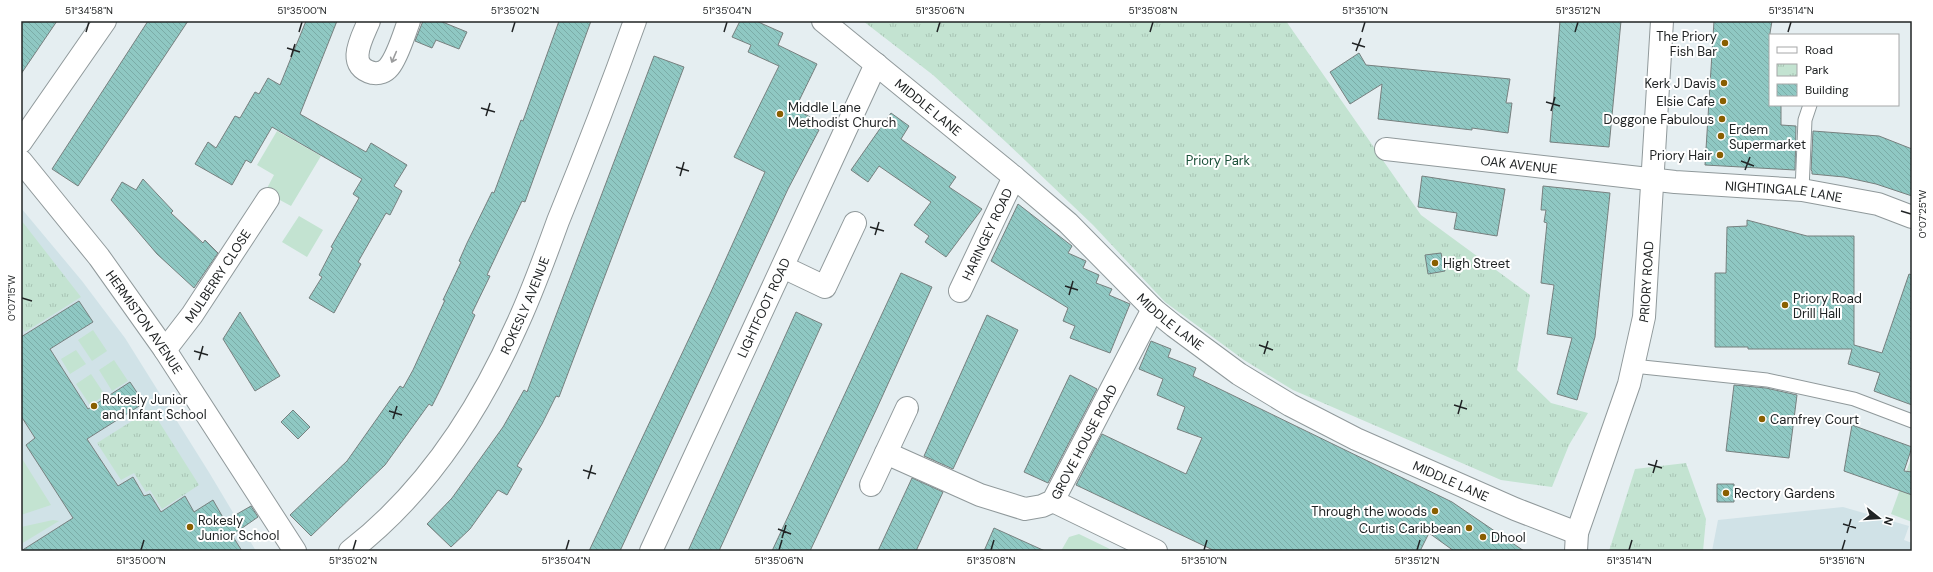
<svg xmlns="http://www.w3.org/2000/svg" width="1933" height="572" font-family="'DM Sans',sans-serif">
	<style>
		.built { fill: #d0e2e7 }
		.grass { fill: #c3e3d1 }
		.park { fill: url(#park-tufts) }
		.building { fill: url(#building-back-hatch); stroke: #77807f }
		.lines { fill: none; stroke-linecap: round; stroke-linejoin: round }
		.service-casing { stroke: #90999b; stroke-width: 15 }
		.minor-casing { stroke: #90999b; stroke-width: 24 }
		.tertiary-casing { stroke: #90999b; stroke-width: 24 }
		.primary-casing { stroke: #90999b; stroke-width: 24 }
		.service { stroke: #fff; stroke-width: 13 }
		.minor { stroke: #fff; stroke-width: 22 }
		.tertiary { stroke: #fff; stroke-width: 22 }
		.primary { stroke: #fff; stroke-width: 22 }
		.oneway { stroke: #9b9c9d }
		.ticks { fill: none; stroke: #212425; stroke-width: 1.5 }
		.poi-dot { fill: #8a5f01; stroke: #fff; stroke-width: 1.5 }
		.labels { text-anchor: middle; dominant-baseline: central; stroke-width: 4; stroke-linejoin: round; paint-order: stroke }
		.poi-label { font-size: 13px; fill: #212425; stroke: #fff; text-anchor: start }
		.street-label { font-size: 13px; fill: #212425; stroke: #fff }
		.park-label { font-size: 13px; fill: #184f37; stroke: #fff }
		.neatline { fill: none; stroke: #212425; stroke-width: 1.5 }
		.ticks-label { font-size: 10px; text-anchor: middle; fill: #212425 }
	</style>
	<defs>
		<pattern id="park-tufts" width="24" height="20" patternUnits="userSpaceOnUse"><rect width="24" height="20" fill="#c3e3d1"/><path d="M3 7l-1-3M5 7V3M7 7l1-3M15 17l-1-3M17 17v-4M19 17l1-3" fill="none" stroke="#a7c3b3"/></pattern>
		<pattern id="building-back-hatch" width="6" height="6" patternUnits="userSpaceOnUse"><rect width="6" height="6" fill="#8fc8c3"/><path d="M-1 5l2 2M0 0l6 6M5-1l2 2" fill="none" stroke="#7baca7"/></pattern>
	</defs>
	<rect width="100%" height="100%" fill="#e5eef1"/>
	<path class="built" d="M21,208L82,281L125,338L210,474L256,551H21Z
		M1843,507L1909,526L1904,540L1912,543V551H1712L1718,520Z"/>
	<path class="grass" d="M277,131L321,156L291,206L265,192L274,175L257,165Z
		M299,216L323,230L307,257L282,242Z
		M93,330L107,351L92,361L78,340Z
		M76,350L86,364L70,374L61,359Z
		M114,360L128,381L112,391L99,370Z
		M91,374L105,395L90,405L76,384Z
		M1912,456V522L1891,514Z
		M21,457L51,505L21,515Z
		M53,520L59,521L21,544V527Z
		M1079,534L1114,551H1061L1069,537Z"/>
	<path class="park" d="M863,21H1286L1421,215L1530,295L1517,370L1551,403L1588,413L1569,445L1552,487L1501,480L1293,390L1244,360L1165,302L1093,225L1007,143L933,75Z
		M21,220L81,297L25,332L21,326Z
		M151,409L199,485L162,509L150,490L146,492L134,473L121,480L97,443Z
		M1686,463L1706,519L1703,551H1609L1635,469Z"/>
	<path class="building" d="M21,21H57L21,74Z
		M148,21H188L78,186L52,169Z
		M306,21H337L300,114L366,152L371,143L407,165L394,186L402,191L390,215L386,213L358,262L361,264L334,313L309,298L322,277L319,275L333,248L331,247L359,198L353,194L362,179L272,127L251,163L246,160L232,185L195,164L208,142L216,148L235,116L240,118L255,92L259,94L268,78L280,85Z
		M423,21H440L467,32L459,49L436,40L432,48L415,41Z
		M559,21H591L525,202L522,201L487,275L490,276L472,313L475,315L443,384L432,406L429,404L385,465L311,536L290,515L347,461L400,386L403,388L413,370L445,300H443L461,262L459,261L467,243L492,192L494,193L521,120L523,121Z
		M740,21H756L783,33L778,45L817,64L795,109L814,119L811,126L819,130L788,189L620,551H589L710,294L765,172L734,157L779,66L748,52L751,45L732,37Z
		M1560,21H1621L1609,147L1550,142Z
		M1714,21H1772L1770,33V105H1781V125L1796,126L1795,170L1705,165Z
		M1359,53L1366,65L1510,79L1506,103H1512L1508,133L1472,128V130L1378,119L1382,84L1350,104L1330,72Z
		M654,56L684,67L559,397L556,396L542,424L517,466L522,469L507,495L498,490L470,529L451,547L427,524L452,498L503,427L524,390L527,392Z
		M891,113L909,126L901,139L956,177L949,187L982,209L946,257L925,242L929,236L914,225L931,202L879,166L868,182L851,170Z
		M1813,131L1879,136L1912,149V196L1876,184L1844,177L1812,174V171L1811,170Z
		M1422,176L1505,189L1497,236L1454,229L1457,213L1418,207Z
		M143,179L173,211L171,213L203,243L205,240L218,253L194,288L157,254L111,200L122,182L136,190Z
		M1543,186L1610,193L1595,337L1577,400L1557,394L1572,338L1547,334L1554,285L1541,283L1547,223L1544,222L1546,210H1541Z
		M1018,204L1072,246L1068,253L1086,261L1083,268L1099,275L1096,283L1112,289L1109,295L1130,304L1110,353L1070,338L1075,326L1063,321L1068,308L991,261Z
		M1747,220L1807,236H1854V345L1882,353L1909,274L1912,275V405L1874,391L1880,373L1848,364L1852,349H1748V347H1715V273H1726L1727,227L1747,226Z
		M1441,253L1445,271L1428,274L1425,255Z
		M901,273L932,287L877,408L810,551H772Z
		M79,301L93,322L50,349L88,409L130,382L144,403L87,439L118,486L133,477L144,496L150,494L161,512L185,496L194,512L213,500L225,521L251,506L258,517L232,535L242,551H21L73,518L26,445L35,438L21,416V337Z
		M240,312L280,376L255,391L223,339Z
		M796,312L822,324L750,483L719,551H688Z
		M987,315L1018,330L953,469L924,456Z
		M1151,341L1171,349L1168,357L1196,368L1193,376L1452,502L1524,551H1454L1429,533L1420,551H1215L1076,485L1102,434L1186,474L1202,438L1177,429L1185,407L1157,395L1163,379L1139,369Z
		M1070,375L1097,389L1048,483L1024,472Z
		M1734,385L1766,388L1797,395L1789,458L1726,451Z
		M293,410L310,427L298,439L281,422Z
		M1852,425L1912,447L1904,471L1912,472V495L1844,471Z
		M912,478L943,492L922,538L916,551H878Z
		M1717,484H1734V502H1717Z
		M994,528L1045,551H984Z"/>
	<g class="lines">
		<defs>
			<path id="service" d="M1802,190L1805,120L1810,105
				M1633,366L1767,380L1854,399L1912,421"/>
			<g id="minor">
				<path d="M369,21C362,38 345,66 373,73C379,74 385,72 389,67C398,56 404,34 409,21"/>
				<path d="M21,142L105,21"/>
				<path id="s1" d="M1386,149L1675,182L1802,190L1878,204L1912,217"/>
				<path id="s2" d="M21,161L99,257L165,350L295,551"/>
				<path d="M783,267L825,287L855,223"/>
				<path id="s3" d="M960,291L1014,177"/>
				<path id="s4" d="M165,350L192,315L268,199"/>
				<path id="s5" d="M886,453L980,495L1025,509L1042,506L1053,501L1153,309"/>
				<path d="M871,485L907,408"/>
				<path d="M1053,501L1156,551"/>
				<path id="s6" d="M651,551L876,64"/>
			</g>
			<g id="tertiary">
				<path id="s7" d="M823,21L1014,177L1068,223L1153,309L1174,326L1239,374L1290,405L1356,439L1515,509L1577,533"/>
				<path id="s8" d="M350,551C425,493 478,412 516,327C532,293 545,257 558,221C585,155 611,88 635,21"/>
			</g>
			<g id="primary">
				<path id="s9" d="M1576,551L1577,533L1629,384L1644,317L1662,21"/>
			</g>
		</defs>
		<use href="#service" class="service-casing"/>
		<use href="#minor" class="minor-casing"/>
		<use href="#tertiary" class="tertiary-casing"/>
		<use href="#primary" class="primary-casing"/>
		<use href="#service" class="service"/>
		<use href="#minor" class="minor"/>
		<use href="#tertiary" class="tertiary"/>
		<use href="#primary" class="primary"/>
	</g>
	<defs><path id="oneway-shaft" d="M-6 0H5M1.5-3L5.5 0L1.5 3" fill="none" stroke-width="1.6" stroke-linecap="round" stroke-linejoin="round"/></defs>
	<use class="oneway" href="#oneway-shaft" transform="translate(394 57) rotate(113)"/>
	<path class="ticks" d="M86,32L89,22M299,32L302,22M512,32L515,22M724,32L727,22M937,32L940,22M1150,32L1153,22M1362,32L1365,22M1575,32L1578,22M1788,32L1791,22M1352,43L1365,47M287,48L300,52M1356,51L1361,38M291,57L295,44M1546,102L1560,106M481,108L495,112M1551,111L1555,97M486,116L490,103M1741,161L1754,166M676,167L689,171M1745,170L1750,157M680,176L684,162M1901,211L1911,214M870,227L884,231M875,235L879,222M1065,286L1078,290M1069,295L1073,281M22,298L32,301M1259,345L1273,350M194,351L208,355M1264,354L1268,341M199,360L203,346M1454,405L1467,409M389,411L402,415M1458,414L1462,400M393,419L397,406M1648,464L1662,468M583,470L596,474M1653,473L1657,460M588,479L592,465M1843,524L1856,528M778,529L791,534M1847,533L1851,519M782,538L786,525M141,550L144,540M353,550L356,540M566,550L569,540M779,550L782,540M991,550L994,540M1204,550L1207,540M1417,550L1420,540M1629,550L1632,540M1842,550L1845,540"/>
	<g class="poi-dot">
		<circle cx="1725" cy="43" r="4"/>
		<circle cx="1724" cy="83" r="4"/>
		<circle cx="1723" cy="101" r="4"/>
		<circle cx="780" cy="114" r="4"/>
		<circle cx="1722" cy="119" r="4"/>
		<circle cx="1721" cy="136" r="4"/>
		<circle cx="1720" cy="155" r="4"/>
		<circle cx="1435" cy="263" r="4"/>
		<circle cx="1785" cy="305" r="4"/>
		<circle cx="94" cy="406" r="4"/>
		<circle cx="1762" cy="419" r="4"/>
		<circle cx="1726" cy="493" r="4"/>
		<circle cx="1435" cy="511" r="4"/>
		<circle cx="190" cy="527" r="4"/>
		<circle cx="1469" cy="528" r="4"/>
		<circle cx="1483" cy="537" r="4"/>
	</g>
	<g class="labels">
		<g class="poi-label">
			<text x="1717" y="36" text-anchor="end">The Priory<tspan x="1717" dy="15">Fish Bar</tspan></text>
			<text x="1716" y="83" text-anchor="end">Kerk J Davis</text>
			<text x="1715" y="101" text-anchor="end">Elsie Cafe</text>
			<text x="788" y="107">Middle Lane<tspan x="788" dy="15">Methodist Church</tspan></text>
			<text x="1714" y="119" text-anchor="end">Doggone Fabulous</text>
			<text x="1729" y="129">Erdem<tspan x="1729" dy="15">Supermarket</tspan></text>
			<text x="1712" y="155" text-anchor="end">Priory Hair</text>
			<text x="1443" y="263">High Street</text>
			<text x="1793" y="298">Priory Road<tspan x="1793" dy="15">Drill Hall</tspan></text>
			<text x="102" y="399">Rokesly Junior<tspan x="102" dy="15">and Infant School</tspan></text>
			<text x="1770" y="419">Camfrey Court</text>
			<text x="1734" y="493">Rectory Gardens</text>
			<text x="1427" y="511" text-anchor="end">Through the woods</text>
			<text x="198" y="520">Rokesly<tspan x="198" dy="15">Junior School</tspan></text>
			<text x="1461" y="528" text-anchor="end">Curtis Caribbean</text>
			<text x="1491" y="537">Dhool</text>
		</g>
		<g class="street-label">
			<text stroke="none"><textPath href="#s7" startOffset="136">MIDDLE LANE</textPath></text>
			<text stroke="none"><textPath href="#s1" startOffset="134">OAK AVENUE</textPath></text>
			<text stroke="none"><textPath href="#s1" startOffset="400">NIGHTINGALE LANE</textPath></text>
			<text stroke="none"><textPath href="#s3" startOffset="63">HARINGEY ROAD</textPath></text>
			<text stroke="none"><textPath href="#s4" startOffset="91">MULBERRY CLOSE</textPath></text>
			<text stroke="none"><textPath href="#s9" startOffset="280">PRIORY ROAD</textPath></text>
			<text stroke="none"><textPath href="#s8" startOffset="305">ROKESLY AVENUE</textPath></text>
			<text stroke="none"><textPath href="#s6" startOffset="268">LIGHTFOOT ROAD</textPath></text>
			<text stroke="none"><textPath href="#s7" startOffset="460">MIDDLE LANE</textPath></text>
			<text stroke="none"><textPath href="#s2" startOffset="203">HERMISTON AVENUE</textPath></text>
			<text stroke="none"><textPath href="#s5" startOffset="246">GROVE HOUSE ROAD</textPath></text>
			<text stroke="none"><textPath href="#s7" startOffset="784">MIDDLE LANE</textPath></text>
		</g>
		<g class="park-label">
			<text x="1218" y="160">Priory Park</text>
		</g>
	</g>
	<rect width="1933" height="572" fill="none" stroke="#ffffff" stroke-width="44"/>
	<rect x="1769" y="34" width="130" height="72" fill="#ffffff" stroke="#a6a7a8"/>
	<rect x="1777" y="47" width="20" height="6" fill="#ffffff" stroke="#a6a7a8"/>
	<text x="1805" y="54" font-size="12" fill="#212425">Road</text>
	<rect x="1777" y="64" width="20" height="12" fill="url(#park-tufts)" stroke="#a6a7a8"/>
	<text x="1805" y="74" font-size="12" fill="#212425">Park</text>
	<rect x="1777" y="84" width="20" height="12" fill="url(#building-back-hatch)" stroke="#a6a7a8"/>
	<text x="1805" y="94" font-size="12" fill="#212425">Building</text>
	<g transform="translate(1879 518) rotate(107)" stroke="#ffffff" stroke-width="3" paint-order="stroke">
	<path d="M0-3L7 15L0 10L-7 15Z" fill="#212425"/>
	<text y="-6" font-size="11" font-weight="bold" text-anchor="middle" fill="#212425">N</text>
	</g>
	<rect x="22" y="22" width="1889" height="528" class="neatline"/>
	<g class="ticks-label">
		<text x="89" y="14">51°34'58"N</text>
		<text x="302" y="14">51°35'00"N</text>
		<text x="515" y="14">51°35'02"N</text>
		<text x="727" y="14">51°35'04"N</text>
		<text x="940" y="14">51°35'06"N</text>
		<text x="1153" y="14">51°35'08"N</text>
		<text x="1365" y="14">51°35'10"N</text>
		<text x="1578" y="14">51°35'12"N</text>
		<text x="1791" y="14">51°35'14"N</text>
		<text transform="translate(1922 214) rotate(-90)" y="4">0°07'25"W</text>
		<text transform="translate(11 298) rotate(-90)" y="4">0°07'15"W</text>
		<text x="141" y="564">51°35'00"N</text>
		<text x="353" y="564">51°35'02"N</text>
		<text x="566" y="564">51°35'04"N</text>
		<text x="779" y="564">51°35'06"N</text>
		<text x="991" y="564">51°35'08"N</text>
		<text x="1204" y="564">51°35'10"N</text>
		<text x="1417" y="564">51°35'12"N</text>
		<text x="1629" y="564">51°35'14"N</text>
		<text x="1842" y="564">51°35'16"N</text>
	</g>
</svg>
